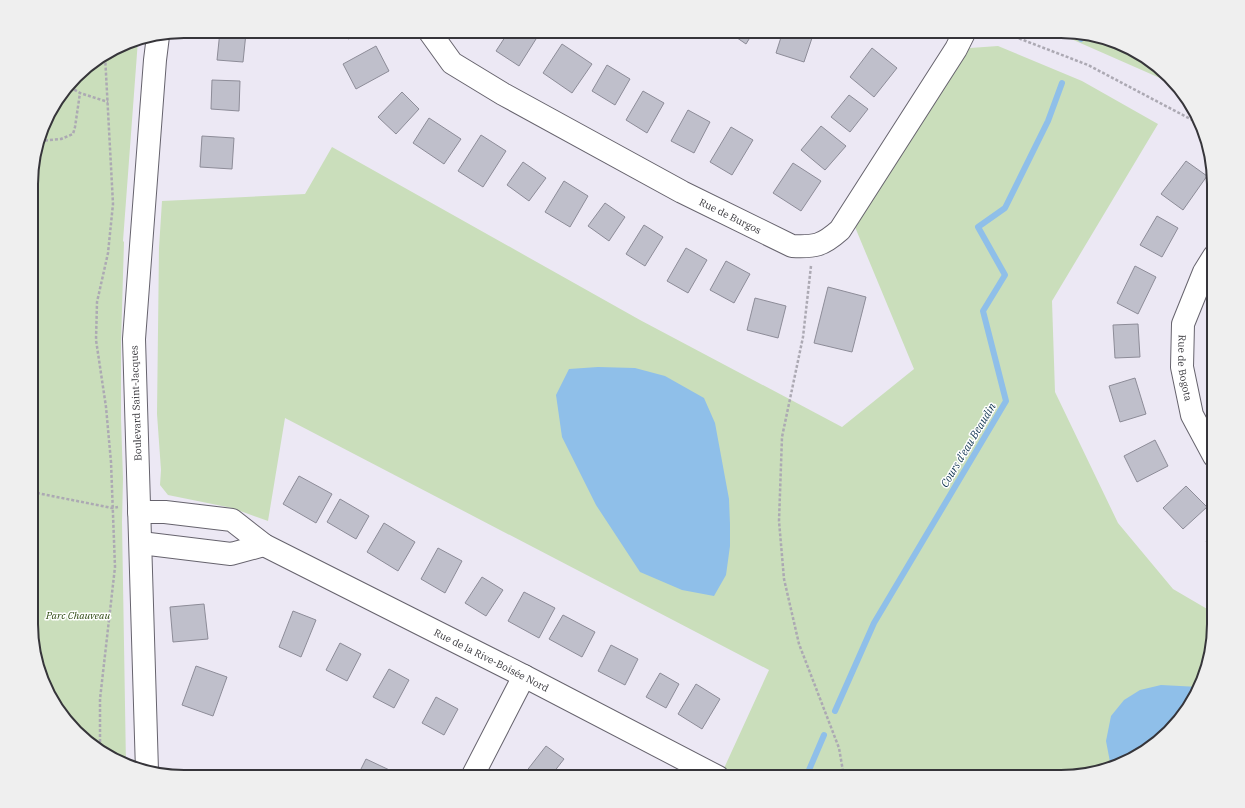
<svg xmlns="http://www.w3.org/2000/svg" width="1245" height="808" font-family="'IBM Plex Serif',serif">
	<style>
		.green { fill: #cadebb }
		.water { fill: #8fbfe9 }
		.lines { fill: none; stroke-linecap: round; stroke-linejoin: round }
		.stream { stroke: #8fbfe9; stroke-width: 6 }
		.building { fill: #bfbfcb; stroke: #8d8c98 }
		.street-casing { stroke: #66636d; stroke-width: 24 }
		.secondary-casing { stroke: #66636d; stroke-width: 24 }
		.path { stroke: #aca9b3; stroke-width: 2.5; stroke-dasharray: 3 2; stroke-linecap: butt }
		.street { stroke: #fff; stroke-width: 22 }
		.secondary { stroke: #fff; stroke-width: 22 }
		.labels { text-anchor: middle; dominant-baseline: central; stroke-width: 3; stroke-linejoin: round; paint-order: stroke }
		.street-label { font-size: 10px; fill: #36353a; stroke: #fff }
		.park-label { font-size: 10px; font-style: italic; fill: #2c4710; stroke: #fff }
		.water-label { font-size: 11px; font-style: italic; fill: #0f3450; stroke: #fff }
		.rim { fill: none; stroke: #36353a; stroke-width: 2 }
	</style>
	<rect width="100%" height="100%" fill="#ece8f4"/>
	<path class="green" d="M1053,31H1061L1110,39L1146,57L1169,82Z
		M138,40L123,241L124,242L121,342V419L123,479L122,522L126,765L99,751L52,700L32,643V165L47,116L83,69L126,43Z
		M998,46L1082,81L1158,124L1052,301L1055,392L1118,523L1173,589L1214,613V633L1206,673L1188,709L1137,757L1070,777H720L769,670L285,418L268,521L232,508L168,495L160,485L161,470L157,414L159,248L162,201L305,194L332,147L640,320L842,427L914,369L850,215L956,49Z"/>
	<path class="water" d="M598,367L635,368L665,376L704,398L715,423L729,499L730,524V546L726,575L714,596L682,590L640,572L596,505L562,437L556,395L569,369Z
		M1161,685L1199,687L1188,709L1137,757L1112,764L1110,762L1106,741L1111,716L1124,700L1140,690Z"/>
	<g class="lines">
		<path class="stream" d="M1081,39L1083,35
			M835,711L874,623L1006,401L983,311L1005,275L978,227L1005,208L1048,121L1062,83
			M806,777L824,735"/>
	</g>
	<path class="building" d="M220,31L246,33L243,62L217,60Z
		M344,31H369L348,39Z
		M509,31H523L536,39L519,66L496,51Z
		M727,31H754L746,44Z
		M783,31H791L812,38L804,62L776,53Z
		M562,44L592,64L572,93L543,73Z
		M376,46L389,71L356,89L343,64Z
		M872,48L897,68L874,97L850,77Z
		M607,65L630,79L615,105L592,91Z
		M212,80L240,81L239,111L211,109Z
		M643,91L664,103L647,133L626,120Z
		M402,92L419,109L396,134L378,117Z
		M849,95L868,109L850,132L831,117Z
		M688,110L710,122L694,153L671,141Z
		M429,118L461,139L444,164L413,143Z
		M821,126L846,146L825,170L801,150Z
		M731,127L753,140L732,175L710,162Z
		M481,135L506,151L483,187L458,171Z
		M202,136L234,138L232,169L200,167Z
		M1186,161L1207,176L1183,210L1161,194Z
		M523,162L546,178L529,201L507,185Z
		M793,163L821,181L801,211L773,193Z
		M564,181L588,196L570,227L545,212Z
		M605,203L625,217L609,241L588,226Z
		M1157,216L1178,228L1162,257L1140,245Z
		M644,225L663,237L645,266L626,254Z
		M686,248L707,260L688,293L667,281Z
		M726,261L750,274L734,303L710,290Z
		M1135,266L1156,277L1138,314L1117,303Z
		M828,287L866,297L852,352L814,343Z
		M755,298L786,306L778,338L747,330Z
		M1138,324L1140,357L1115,358L1113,325Z
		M1135,378L1146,414L1120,422L1109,386Z
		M1155,440L1168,466L1137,482L1124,456Z
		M299,476L332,494L316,523L283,504Z
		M1186,486L1207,507L1183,529L1163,508Z
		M340,499L369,516L356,539L327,522Z
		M384,523L415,542L398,571L367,552Z
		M1214,531V547L1206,542Z
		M438,548L462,561L445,593L421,579Z
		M482,577L503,590L486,616L465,603Z
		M524,592L555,608L539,638L508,621Z
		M204,604L208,639L173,642L170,607Z
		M293,611L316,620L301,657L279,647Z
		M563,615L595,632L582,657L549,639Z
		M340,643L361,654L347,681L326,670Z
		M611,645L638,659L625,685L598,671Z
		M196,666L227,677L213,716L182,705Z
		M389,669L409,680L394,708L373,697Z
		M660,673L679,684L666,708L646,697Z
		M696,684L720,699L702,729L678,714Z
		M436,697L458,709L444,735L422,723Z
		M546,746L564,759L550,777H530L525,773Z
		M366,759L398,774L396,777H357Z"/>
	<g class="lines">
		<defs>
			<g id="street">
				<path id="s1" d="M429,31L452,63L503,94L682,192L792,246C815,247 822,246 840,230L956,49L965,31"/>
				<path id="s2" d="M1214,256L1204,272L1183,324L1182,367L1192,415L1214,456"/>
				<path id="s3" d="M139,512H165L232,520L264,545L524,676L718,777"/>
				<path d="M141,543L231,554L264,545"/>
				<path d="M472,777L524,676"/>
			</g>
			<path id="secondary" d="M147,771L134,339L155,60L158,36"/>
		</defs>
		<use href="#street" class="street-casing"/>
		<use href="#secondary" class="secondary-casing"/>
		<path class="path" d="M985,32L1005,33L1088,65L1198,123
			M70,87L80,93L108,102
			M40,141L61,139L73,134L75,127L80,93
			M811,266L803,337L782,437L779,521L784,579L799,644L839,748L844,777
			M32,492L112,508L118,507
			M100,752V699L115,567L111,462L106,407L96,340L97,302L108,253L113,204L105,55"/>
		<use href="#street" class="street"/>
		<use href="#secondary" class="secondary"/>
	</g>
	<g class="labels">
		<g class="street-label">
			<text stroke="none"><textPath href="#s1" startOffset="357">Rue de Burgos</textPath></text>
			<text stroke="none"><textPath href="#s2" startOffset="119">Rue de Bogota</textPath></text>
			<text transform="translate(136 403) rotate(-92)">Boulevard Saint-Jacques</text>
			<text stroke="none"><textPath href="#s3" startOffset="389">Rue de la Rive-Boisée Nord</textPath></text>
		</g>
		<g class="park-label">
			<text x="78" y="615">Parc Chauveau</text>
		</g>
		<g class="water-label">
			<text transform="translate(968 445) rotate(-59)">Cours d'eau Beaudin</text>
		</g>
	</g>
	<path d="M0 0H1245V808H0ZM184 38H1061A146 146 0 0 1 1207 184V624A146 146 0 0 1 1061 770H184A146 146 0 0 1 38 624V184A146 146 0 0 1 184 38Z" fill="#efefef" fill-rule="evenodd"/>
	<path class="rim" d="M184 38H1061A146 146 0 0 1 1207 184V624A146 146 0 0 1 1061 770H184A146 146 0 0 1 38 624V184A146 146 0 0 1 184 38Z"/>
</svg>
